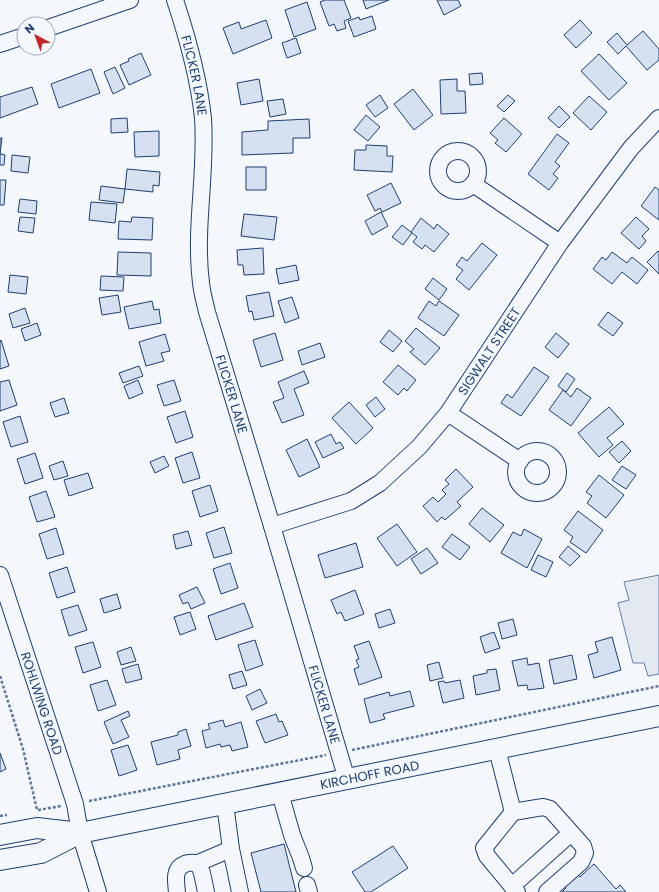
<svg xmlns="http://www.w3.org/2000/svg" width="659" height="892" font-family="Poppins,sans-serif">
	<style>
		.parking { fill: #e3e8f0; stroke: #687fa3 }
		.building { fill: #d5e0f0; stroke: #1d3f73 }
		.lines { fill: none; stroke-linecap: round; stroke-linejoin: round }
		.minor-casing { stroke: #1d3f73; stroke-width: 18 }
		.major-casing { stroke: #1d3f73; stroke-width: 22 }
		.path { stroke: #5e769c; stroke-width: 2.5; stroke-dasharray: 3 2; stroke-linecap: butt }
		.minor { stroke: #f4f7fb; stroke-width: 16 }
		.major { stroke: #f4f7fb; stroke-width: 20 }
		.labels { text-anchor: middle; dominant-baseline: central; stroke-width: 3; stroke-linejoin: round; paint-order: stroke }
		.street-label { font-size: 13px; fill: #1d3f73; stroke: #f4f7fb }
	</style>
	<rect width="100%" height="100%" fill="#f4f7fb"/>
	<path class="parking" d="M659,575V674L648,676L644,663H633L618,603L629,600L624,582Z"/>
	<path class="building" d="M325,0H344L351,18L344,21L346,28L337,31L334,24L329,26L320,2Z
		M363,0H389L366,9Z
		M437,0H458L461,6L444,15Z
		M307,2L316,29L294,37L285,10Z
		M372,16L376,29L354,37L348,21L359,17L360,20Z
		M266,20L272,38L233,54L223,28L239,22L241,29Z
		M580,20L592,33L576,48L564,35Z
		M643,31L659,49V60L647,70L626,46L618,54L607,42L617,33L627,45Z
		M296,38L301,53L287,58L282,43Z
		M141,53L151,75L129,85L120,65L129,61L128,59Z
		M599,54L627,83L609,100L581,71Z
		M115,67L125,88L113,94L104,72Z
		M91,69L100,93L59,108L51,84Z
		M482,73L483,84L470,85L469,74Z
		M259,79L263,101L241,105L237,83Z
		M457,79V91H465L466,113L441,114L440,80Z
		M32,87L38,104L0,118V97Z
		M413,89L433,115L414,130L394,104Z
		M380,95L388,108L375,117L366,105Z
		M508,95L515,101L504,112L497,106Z
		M589,96L607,112L591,130L573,113Z
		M283,99L286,114L270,117L267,101Z
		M559,106L570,117L559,128L548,118Z
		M366,115L380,127L368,141L354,130Z
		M127,118L128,132L111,133V119Z
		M504,118L522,134L506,152L495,143L498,140L490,133Z
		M309,119L310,138H293V153L242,155V132L268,130V121Z
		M159,131V156L135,157L134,132Z
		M557,134L569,143L555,162L560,166L553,174L558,178L549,190L528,174Z
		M0,138H2L0,154L5,155L4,165H0Z
		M366,145L387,146V156H393L392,172L354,170L355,150H366Z
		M12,155L30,157L28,173L11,171Z
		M246,167H266V190H246Z
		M127,169L160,172L159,186L153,185V192L125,189Z
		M0,180H6L4,205H0Z
		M391,183L401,203L382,212L380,208L375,211L367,195Z
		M101,186L125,189L123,203L99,200Z
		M655,187L659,190V220L641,206Z
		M20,199L37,201L36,214L18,212Z
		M91,202L117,204L115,223L89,220Z
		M381,212L388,226L372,235L365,221Z
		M244,214L277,217L274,240L241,236Z
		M20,217L35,218L33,233L18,231Z
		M132,217L153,218L152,240L118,239L119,221L131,222Z
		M636,217L649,229L642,236L646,241L639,249L621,233Z
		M421,218L434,229L437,224L449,234L434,252L425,245L422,249L413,242L417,237L411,232Z
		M402,225L412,233L403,245L392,237Z
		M482,243L497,255L469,290L456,279L463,270L456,265L462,257L467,261Z
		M263,248L264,274L244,275L243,265H238L237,250Z
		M658,251L659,252V274L647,262Z
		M118,252L151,253V276L117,275Z
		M612,252L627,263L632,257L648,270L637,284L622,272L612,284L593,269L602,257L606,260Z
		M296,265L299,280L279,284L276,269Z
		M10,275L28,277L26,294L8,292Z
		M101,276L124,277L123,291L100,290Z
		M433,278L447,289L439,300L425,289Z
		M269,292L274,316L254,320L252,311L249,312L246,296Z
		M118,295L121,312L102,315L99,298Z
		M292,297L299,318L285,323L278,301Z
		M152,301L154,310L159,309L161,323L129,329L124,307Z
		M429,301L436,306L439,301L459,315L444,336L418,318Z
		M25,308L30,323L13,328L9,314Z
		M608,312L623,323L613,336L598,325Z
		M37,323L41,335L25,341L21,329Z
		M416,328L440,348L425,365L410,352L414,349L405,341Z
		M389,330L402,341L393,352L380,342Z
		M275,333L283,360L261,367L253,340Z
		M556,333L569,344L558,358L545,347Z
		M165,334L170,351L161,353L164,361L146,366L139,342Z
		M1,340L9,366L0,369V341Z
		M320,343L325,357L302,365L298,351Z
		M398,365L416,380L407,391L404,388L398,395L383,382Z
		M139,366L143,376L123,383L119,373Z
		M534,367L549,377L521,416L501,403L507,394L512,398Z
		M304,371L309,383L294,389L304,415L282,423L273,402L284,398L278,382Z
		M567,373L575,379L566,392L558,386Z
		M9,380L17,405L0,411V382Z
		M138,380L143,393L129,399L124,386Z
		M174,380L181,401L164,406L157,385Z
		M577,388L591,398L571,426L549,410L563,390L571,397Z
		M376,397L385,409L375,417L366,405Z
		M64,398L69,413L55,417L50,403Z
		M349,402L373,428L356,444L332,418Z
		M609,407L624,424L607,438L613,445L599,457L578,433Z
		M185,411L193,437L176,443L167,417Z
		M20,416L28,442L11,447L3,422Z
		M331,434L336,444L340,442L344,448L323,458L315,442Z
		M307,439L320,467L299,477L286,450Z
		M622,441L631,451L619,463L609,452Z
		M192,452L200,478L183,483L175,458Z
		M35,453L43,478L25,484L17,459Z
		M164,456L169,466L155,473L150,462Z
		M63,461L68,476L54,480L49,466Z
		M622,466L636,475L626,489L612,480Z
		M456,469L473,487L457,502L461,506L445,520L442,517L437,522L423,506L433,497L438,502L446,494L442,490L449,484L445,480Z
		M88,473L93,488L69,496L64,480Z
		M599,475L624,495L606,518L587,503L592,496L586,492Z
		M210,485L218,511L200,517L192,491Z
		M46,491L55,517L37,522L29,497Z
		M482,508L504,525L490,542L469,524Z
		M578,511L603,530L586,553L570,542L573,537L564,530Z
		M397,524L417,552L397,566L377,538Z
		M224,527L232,553L214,558L206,533Z
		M56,528L64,554L47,559L39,534Z
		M524,529L542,539L527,568L501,553L513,532L521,536Z
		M188,531L192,545L176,549L173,535Z
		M452,534L470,547L460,560L442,547Z
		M356,543L363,567L325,578L318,555Z
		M568,546L580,556L570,566L559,557Z
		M427,548L438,563L421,574L411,559Z
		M538,555L553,562L546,577L531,570Z
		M230,563L238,588L221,594L213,569Z
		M67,567L75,592L57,598L49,573Z
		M197,587L205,603L191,609L188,602L183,604L179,595Z
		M355,590L364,614L345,621L341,612L337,614L331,600Z
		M117,594L121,608L104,613L100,599Z
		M244,603L253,627L216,640L208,616Z
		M78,605L87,630L69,636L61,610Z
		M390,609L395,623L379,628L375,614Z
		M190,612L196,629L180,635L174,617Z
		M513,619L517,635L502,639L498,623Z
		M494,632L500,648L485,653L480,637Z
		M612,637L621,670L594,678L588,655L598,652L595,642Z
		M255,640L263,665L246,671L238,645Z
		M369,641L382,677L359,685L354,669L359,667L356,660L359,659L354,646Z
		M93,642L101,667L83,673L75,647Z
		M131,647L136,661L121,665L117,652Z
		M572,655L577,679L554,684L549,660Z
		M527,658L528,665L539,663L544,688L528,690L527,685L518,686L512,661Z
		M439,662L443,678L430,681L427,665Z
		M138,664L142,679L126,683L122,669Z
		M496,669L500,690L476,695L473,676L487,673V670Z
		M242,671L247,685L233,689L229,675Z
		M107,680L116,705L98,711L90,685Z
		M460,680L464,698L443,703L438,682L444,681L445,683Z
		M260,689L267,703L252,710L246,696Z
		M410,691L414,706L383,714L385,719L370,723L364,699L389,692L390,696Z
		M128,711L130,716L121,720L129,737L113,744L104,722Z
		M276,714L279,722L282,721L288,735L265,743L256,721Z
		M223,720L225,727L241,722L248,747L232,751L230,745L221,747L220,744L206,748L202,731L210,729L208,724Z
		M186,729L191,746L178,750L180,759L157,765L151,742L178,735V732Z
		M128,745L137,770L119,776L111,750Z
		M0,753L6,769L0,772Z
		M284,844L296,892H261L251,853Z
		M393,846L408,868L371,892H365L352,872Z
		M568,863L580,877L594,864L616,889L620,885L626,892H562L566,888L555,875Z"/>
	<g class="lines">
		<defs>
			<g id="minor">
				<path id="s1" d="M175,0C187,36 199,81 203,118C207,173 194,228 201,283C202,293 205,303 207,312L272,526L347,780"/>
				<path d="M48,28L130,0"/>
				<path d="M0,44L24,36"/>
				<circle cx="458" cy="171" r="20"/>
				<path d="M473,184L560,243"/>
				<path d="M448,413L520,461"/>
				<circle cx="537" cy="472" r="21"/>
				<path id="s2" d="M272,526L351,501L380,483L419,447L448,413L560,243L631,148L659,118"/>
				<path id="s3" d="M0,575L75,804L80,833L98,892"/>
				<path d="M497,749L513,812L484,848L487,856L517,892"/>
				<path d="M280,793L292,835L301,858L304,868"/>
				<path d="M225,804L231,849L240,892"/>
				<path d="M513,812L543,807L550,809L583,846L585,853L581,862L547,892"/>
				<path d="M198,863L231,849"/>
				<path d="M307,885L309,892"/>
				<path d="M512,886L571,833"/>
				<path d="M177,892C176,882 173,868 185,864C188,862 194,863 198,863L202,873L206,892"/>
			</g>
			<g id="major">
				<path d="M0,835L37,828L80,833"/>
				<path id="s4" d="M0,860L41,853L80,833L659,716"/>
			</g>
		</defs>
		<use href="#minor" class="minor-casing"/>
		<use href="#major" class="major-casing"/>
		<path class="path" d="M0,676L23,749L37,810
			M352,750L659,686
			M89,801L326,755
			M38,810L61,806
			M0,816L7,815"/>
		<use href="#minor" class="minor"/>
		<use href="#major" class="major"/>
	</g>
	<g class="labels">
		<g class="street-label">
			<text stroke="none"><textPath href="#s1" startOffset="78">FLICKER LANE</textPath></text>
			<text stroke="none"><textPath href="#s2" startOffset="289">SIGWALT STREET</textPath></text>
			<text stroke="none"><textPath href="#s1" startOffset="402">FLICKER LANE</textPath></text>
			<text stroke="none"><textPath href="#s3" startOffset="135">ROHLWING ROAD</textPath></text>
			<text stroke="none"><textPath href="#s1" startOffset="726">FLICKER LANE</textPath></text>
			<text stroke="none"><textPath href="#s4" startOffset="381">KIRCHOFF ROAD</textPath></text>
		</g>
	</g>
	<g transform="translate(36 36) rotate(319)"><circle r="19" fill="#f4f7fb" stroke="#9eadc5"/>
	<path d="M0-3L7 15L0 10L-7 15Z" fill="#c62828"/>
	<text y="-6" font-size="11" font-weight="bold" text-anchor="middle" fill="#1d3f73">N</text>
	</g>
</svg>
